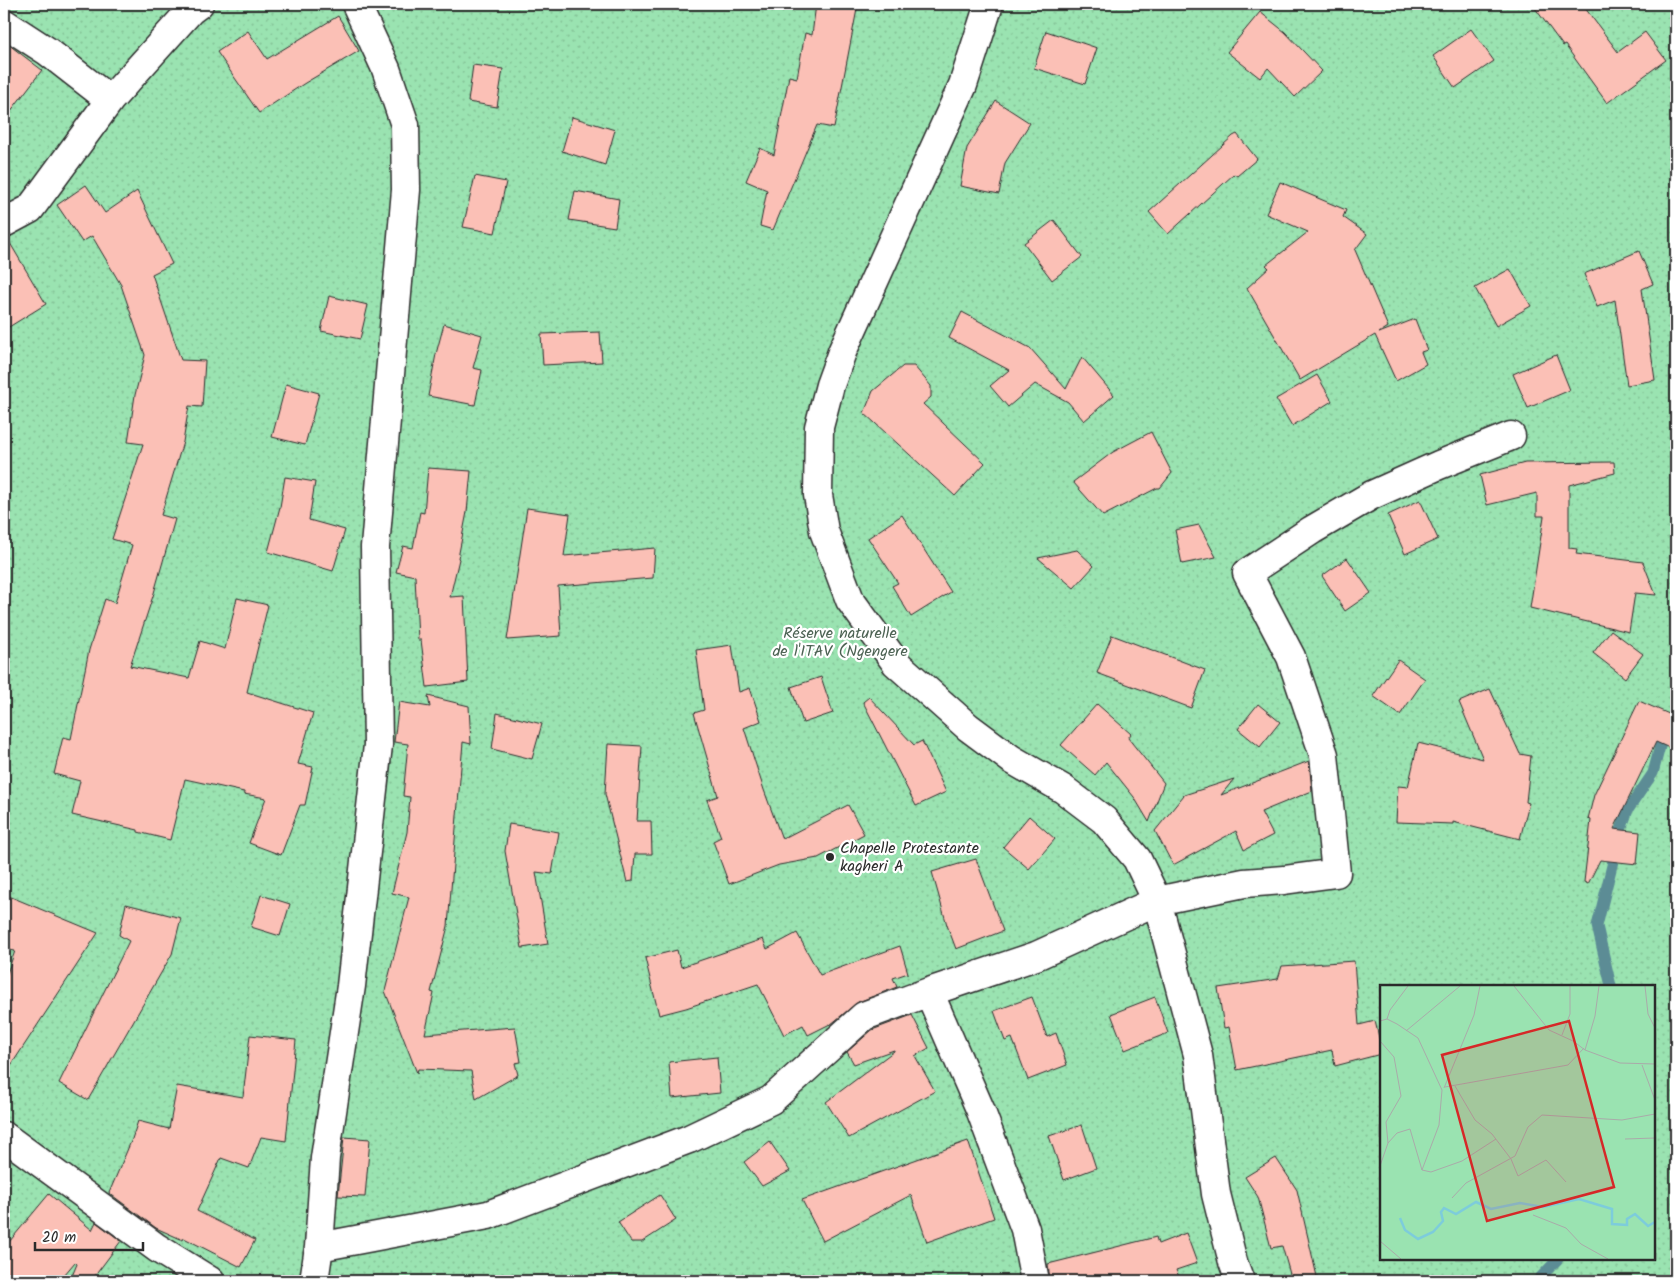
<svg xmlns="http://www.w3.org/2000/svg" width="1680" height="1285" font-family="Kalam,sans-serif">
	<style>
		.park { fill: url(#park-dots); stroke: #62876e; fill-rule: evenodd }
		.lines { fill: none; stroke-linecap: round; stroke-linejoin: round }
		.stream { stroke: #5c8c95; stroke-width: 11 }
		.building { fill: #fbc0b6; stroke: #2b2b2b }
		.street-casing { stroke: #2b2b2b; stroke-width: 31 }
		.street { stroke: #fff; stroke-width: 28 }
		.poi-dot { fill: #2b2b2b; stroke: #fff; stroke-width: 2 }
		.labels { text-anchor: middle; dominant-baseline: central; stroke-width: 4.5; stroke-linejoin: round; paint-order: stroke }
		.park-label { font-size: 16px; fill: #4c6253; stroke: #fff }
		.poi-label { font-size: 16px; fill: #2b2b2b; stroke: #fff; text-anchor: start }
		.inset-river { fill: none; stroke: #7dccdb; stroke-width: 2.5 }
		.inset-road { fill: none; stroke: #aaa; stroke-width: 1 }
		.view { fill: #d62828; fill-opacity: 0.15; stroke: #d62828; stroke-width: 2.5 }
		.inset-edge { fill: none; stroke: #2b2b2b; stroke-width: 2.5 }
	</style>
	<defs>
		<pattern id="park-dots" width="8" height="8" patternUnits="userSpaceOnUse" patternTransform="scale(1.25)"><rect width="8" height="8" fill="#9ae3b1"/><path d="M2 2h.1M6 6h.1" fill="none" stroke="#85c398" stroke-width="1.8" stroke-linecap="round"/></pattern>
	</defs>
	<rect width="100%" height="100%" fill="#fff"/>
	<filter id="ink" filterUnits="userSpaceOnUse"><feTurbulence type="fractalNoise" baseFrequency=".02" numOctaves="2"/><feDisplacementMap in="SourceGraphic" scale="10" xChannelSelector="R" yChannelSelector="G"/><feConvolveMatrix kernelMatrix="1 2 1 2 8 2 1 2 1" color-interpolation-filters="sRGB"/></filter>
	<g filter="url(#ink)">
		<path class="park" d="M4,4H1676V1281H4ZM1381,986H1654V1259H1381Z"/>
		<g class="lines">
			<path class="stream" d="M1611,986L1597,926L1620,833L1628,810L1653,773L1663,735L1676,727
				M1537,1281L1558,1259"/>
		</g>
		<path class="building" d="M816,4H858L834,128L817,125L773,230L760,226L767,190L746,181L760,148L774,155L789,76L797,78L805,33L812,35Z
			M1532,4H1582L1618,52L1645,32L1666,60L1607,103L1565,45L1563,46Z
			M1260,12L1285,32L1322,71L1295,97L1268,68L1260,78L1227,52Z
			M338,16L359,51L305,83L259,113L217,52L248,31L267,59Z
			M1471,29L1494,61L1455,88L1433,56Z
			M1046,31L1097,48L1085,84L1034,68Z
			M4,41L42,70L4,120Z
			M473,65L503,69L497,107L468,102Z
			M996,101L1030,123L1005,163L999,194L960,186L967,148Z
			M572,117L615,130L605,165L562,151Z
			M1237,134L1257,159L1237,176L1234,174L1168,234L1149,212L1233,136Z
			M475,176L506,182L495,233L463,227Z
			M1280,182L1346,210L1343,217L1367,234L1355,250L1388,327L1379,333L1415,319L1427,350L1421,352L1426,364L1396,381L1375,335L1300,380L1247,288L1269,268L1266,265L1308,232L1266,214Z
			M86,185L105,213L137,191L172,264L152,274L181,360L205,361L202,407L189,406L183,442L161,515L175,519L154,593L130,666L189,678L200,641L225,649L237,598L268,605L247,692L313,713L298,764L313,767L305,805H300L281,855L249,843L266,798L244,794V792L185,779L170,840L138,832V830L72,815L80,781L54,774L63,737L71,739L89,650L105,599L115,603L132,545L112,539L143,444L128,442L135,395L145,355L121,285L92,236L82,242L57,205Z
			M575,191L619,199L615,227L569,220Z
			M1054,220L1082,257L1052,280L1024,243Z
			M7,238L46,304L4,330V239Z
			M1639,251L1653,284L1642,289L1655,380L1627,385L1615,300L1597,307L1584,274Z
			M1510,269L1531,306L1496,326L1475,288Z
			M329,296L368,305L360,339L321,331Z
			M962,312L1030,348L1066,389L1082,357L1114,395L1084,421L1068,402L1035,384L1008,407L990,386L1009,370L949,338Z
			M444,324L482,335L473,368L482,370L475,405L428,396L436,354Z
			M600,332L602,362L543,365L541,334Z
			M1556,355L1570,390L1528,408L1513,374Z
			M903,366H914L931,386V397L923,404L985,463L955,496L864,413L873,391Z
			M1317,375L1332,401L1292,426L1276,399Z
			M286,384L319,393L305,445L272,437Z
			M1151,432L1172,473L1160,488H1157L1103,516L1073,482L1113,452Z
			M1614,462L1615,473L1569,485V548L1577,549L1576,554L1643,562L1656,595L1635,593L1629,632L1530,608L1544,516H1537V493L1487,505L1480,475L1525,463Z
			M428,468L471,471L467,512L458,558L459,559L450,597L464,596L468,682L427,687L421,640H418L415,576L396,572L403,546L413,548L420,512L424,513Z
			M285,477L315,482L309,520L345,530L333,571L268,552L280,507Z
			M1420,500L1438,539L1405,554L1388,515Z
			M527,508L570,514L564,556L655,548L653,578L558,586L561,636L507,640Z
			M902,515L951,592L911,617L892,586L898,583L868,538Z
			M1199,525L1216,557L1182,564L1175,530Z
			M1077,550L1094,566L1074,588L1038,558Z
			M1347,558L1371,593L1345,611L1322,576Z
			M1611,630L1643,654L1625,678L1593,653Z
			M1112,635L1205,670L1191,708L1097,673Z
			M732,645L739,692L750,688L761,721L744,728L764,790L782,839L848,805L864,834L818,858L779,865L729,884L713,841L721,837L707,800L718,796L694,713L704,710L696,650Z
			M1398,660L1425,679L1400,715L1373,696Z
			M821,677L833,713L803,723L791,687Z
			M1490,689L1520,754L1531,756L1526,802L1529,803L1520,839L1453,822V824L1396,822L1398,786L1408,787L1418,743L1483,759L1459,702Z
			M428,696L469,706L471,744L463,742L448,926L431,992L434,993L425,1034L515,1027L521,1062L515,1063L518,1075L476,1099L471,1071L418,1069L417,1073L385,991L409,897L392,893L407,832L410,797L403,796L408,744L394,742L399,702L430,707Z
			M869,697L914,745L922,741L946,792L916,806L863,702Z
			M1639,701L1676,717V751L1656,742L1614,829L1640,832L1637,864L1600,860L1588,884L1584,882L1591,820L1588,819L1594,795Z
			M1097,704L1131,734L1128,738L1164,783L1149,822L1134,797L1106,762L1095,775L1061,745Z
			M1258,704L1280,722L1260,747L1238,729Z
			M497,713L542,724L532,759L492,749Z
			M608,744L642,746L637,821H651L652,854H635L633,881L627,882L605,794Z
			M1309,761L1312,791L1261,812L1273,835L1244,850L1236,831L1173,865L1155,831L1184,795L1234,779L1221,795Z
			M1029,816L1055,839L1029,869L1003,847Z
			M509,824L559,832L552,874L536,872L548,944L522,948L505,851Z
			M976,859L1003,931L956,949L947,925L932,872Z
			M4,894L98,933L4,1076V982L15,951L4,949Z
			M261,895L290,904L280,936L251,927Z
			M126,904L181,918L172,954L88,1100L59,1083L129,941L119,935Z
			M797,933L820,975L900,946L908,973L893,978L897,987L858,1002L830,1025V1024L808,1035L803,1025L784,1035L758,984L686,1008L659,1015L645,958L677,950L681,967L763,939L767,949Z
			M1354,961L1359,1025L1375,1021L1381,1046V1054L1335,1066L1332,1050L1237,1070L1229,1027L1224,1028L1218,988L1278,979L1282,966Z
			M1032,997L1047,1037L1056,1033L1067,1065L1028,1080L1012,1038L1005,1041L994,1011Z
			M1155,997L1168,1033L1125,1050L1111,1014Z
			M912,1015L929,1048L915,1056L935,1091L849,1138L826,1102L894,1051V1050L854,1064L847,1052L872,1030Z
			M250,1035L296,1040L286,1141L261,1137L249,1168L221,1158L197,1211L255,1240L241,1267L184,1238L183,1240L156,1228L109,1193L132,1139L138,1121L169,1129L177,1086L243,1097Z
			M717,1057L720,1093L672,1098L669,1062Z
			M1082,1125L1096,1168L1064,1180L1049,1136Z
			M344,1137L370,1139L365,1197L338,1196Z
			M968,1141L994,1218L927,1242L911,1195L823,1241L802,1200Z
			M770,1142L790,1171L762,1186L744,1162Z
			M1276,1158L1297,1190L1318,1281H1292L1282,1246L1271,1248L1258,1197L1245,1177Z
			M49,1194L92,1230L96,1222L121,1241L91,1281H70L77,1264L75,1262L59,1281H15L4,1271V1248Z
			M660,1195L676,1220L642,1242H631L618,1222Z
			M1186,1233L1197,1263L1176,1270L1181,1281H1050L1048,1264L1156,1237L1158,1244Z"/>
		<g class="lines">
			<defs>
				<path id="street" d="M989,4L963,85L842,352L830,385L819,427L818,495L824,531L850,600L896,663L968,727L1011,759L1063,789L1104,820L1137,859L1157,901L1198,1055L1216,1194L1233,1262L1240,1281
					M4,23L47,51L110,100
					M4,223L30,209L110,100L191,10L199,4
					M929,992L980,1109L1025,1229L1035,1281
					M4,1136L157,1248L210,1281
					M319,1247L488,1215L689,1139L771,1100L864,1016L929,992L1036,956L1157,901L1244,883L1284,880L1336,873L1324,755L1291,657L1247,573L1312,530L1372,495L1439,465L1511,436
					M314,1281L319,1247L325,1158L351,986L378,745L375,547L406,190L405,125L386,69L356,4"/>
			</defs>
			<use href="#street" class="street-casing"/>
			<use href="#street" class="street"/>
		</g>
	</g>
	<circle class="poi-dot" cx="830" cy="857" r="5"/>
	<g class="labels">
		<g class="park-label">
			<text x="840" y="633">Réserve naturelle<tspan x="840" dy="18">de l'ITAV (Ngengere</tspan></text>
		</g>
		<g class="poi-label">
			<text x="840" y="848">Chapelle Protestante<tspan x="840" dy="18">kagheri A</tspan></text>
		</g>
	</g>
	<g transform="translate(1380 985)">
		<rect width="275" height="275" fill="#fff"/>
		<path d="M0,1H275V274H0Z" fill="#9ae3b1"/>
		<path class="inset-river" d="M20,233L25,245L38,254L53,247L63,236L61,227L64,223L76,229L96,217L111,224L140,218L163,222L199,214L232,224V239L247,240V234L255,229L268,241L275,237"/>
		<path class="inset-road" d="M134,1L169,45L193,56L205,65L240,78L275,79M265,1L268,29L275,43M7,34L10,25L28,1M0,36L7,34L17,39L38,53L62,105L59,140L42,185L30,144L17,148L8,158M26,46L80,1M182,50L190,29V1M0,56L14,72L21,111L6,137L8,158L0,181M205,65L215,31L219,1M262,80L275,115M75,101L95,135L112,149L131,174L138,191L166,175L186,197M65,102L188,80L204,63M64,103L94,30L100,1M245,154L275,153M42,185L51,187L82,176L116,154M72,213L86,198L135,171L148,142L162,130L242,135L275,129M153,230L186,243L201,259L228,274M0,256L21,274"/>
		<path class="view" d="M189,36L234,202L107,236L62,70Z"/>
		<rect width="275" height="275" class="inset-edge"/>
	</g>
	<rect width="1680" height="1285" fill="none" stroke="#fff" stroke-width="20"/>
	<rect x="10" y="10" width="1660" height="1265" fill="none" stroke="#2b2b2b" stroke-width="2" filter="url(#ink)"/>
	<path d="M35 1242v8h108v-8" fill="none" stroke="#2b2b2b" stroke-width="2.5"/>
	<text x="42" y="1242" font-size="15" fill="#2b2b2b" stroke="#ffffff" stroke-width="4" paint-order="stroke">20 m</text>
</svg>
